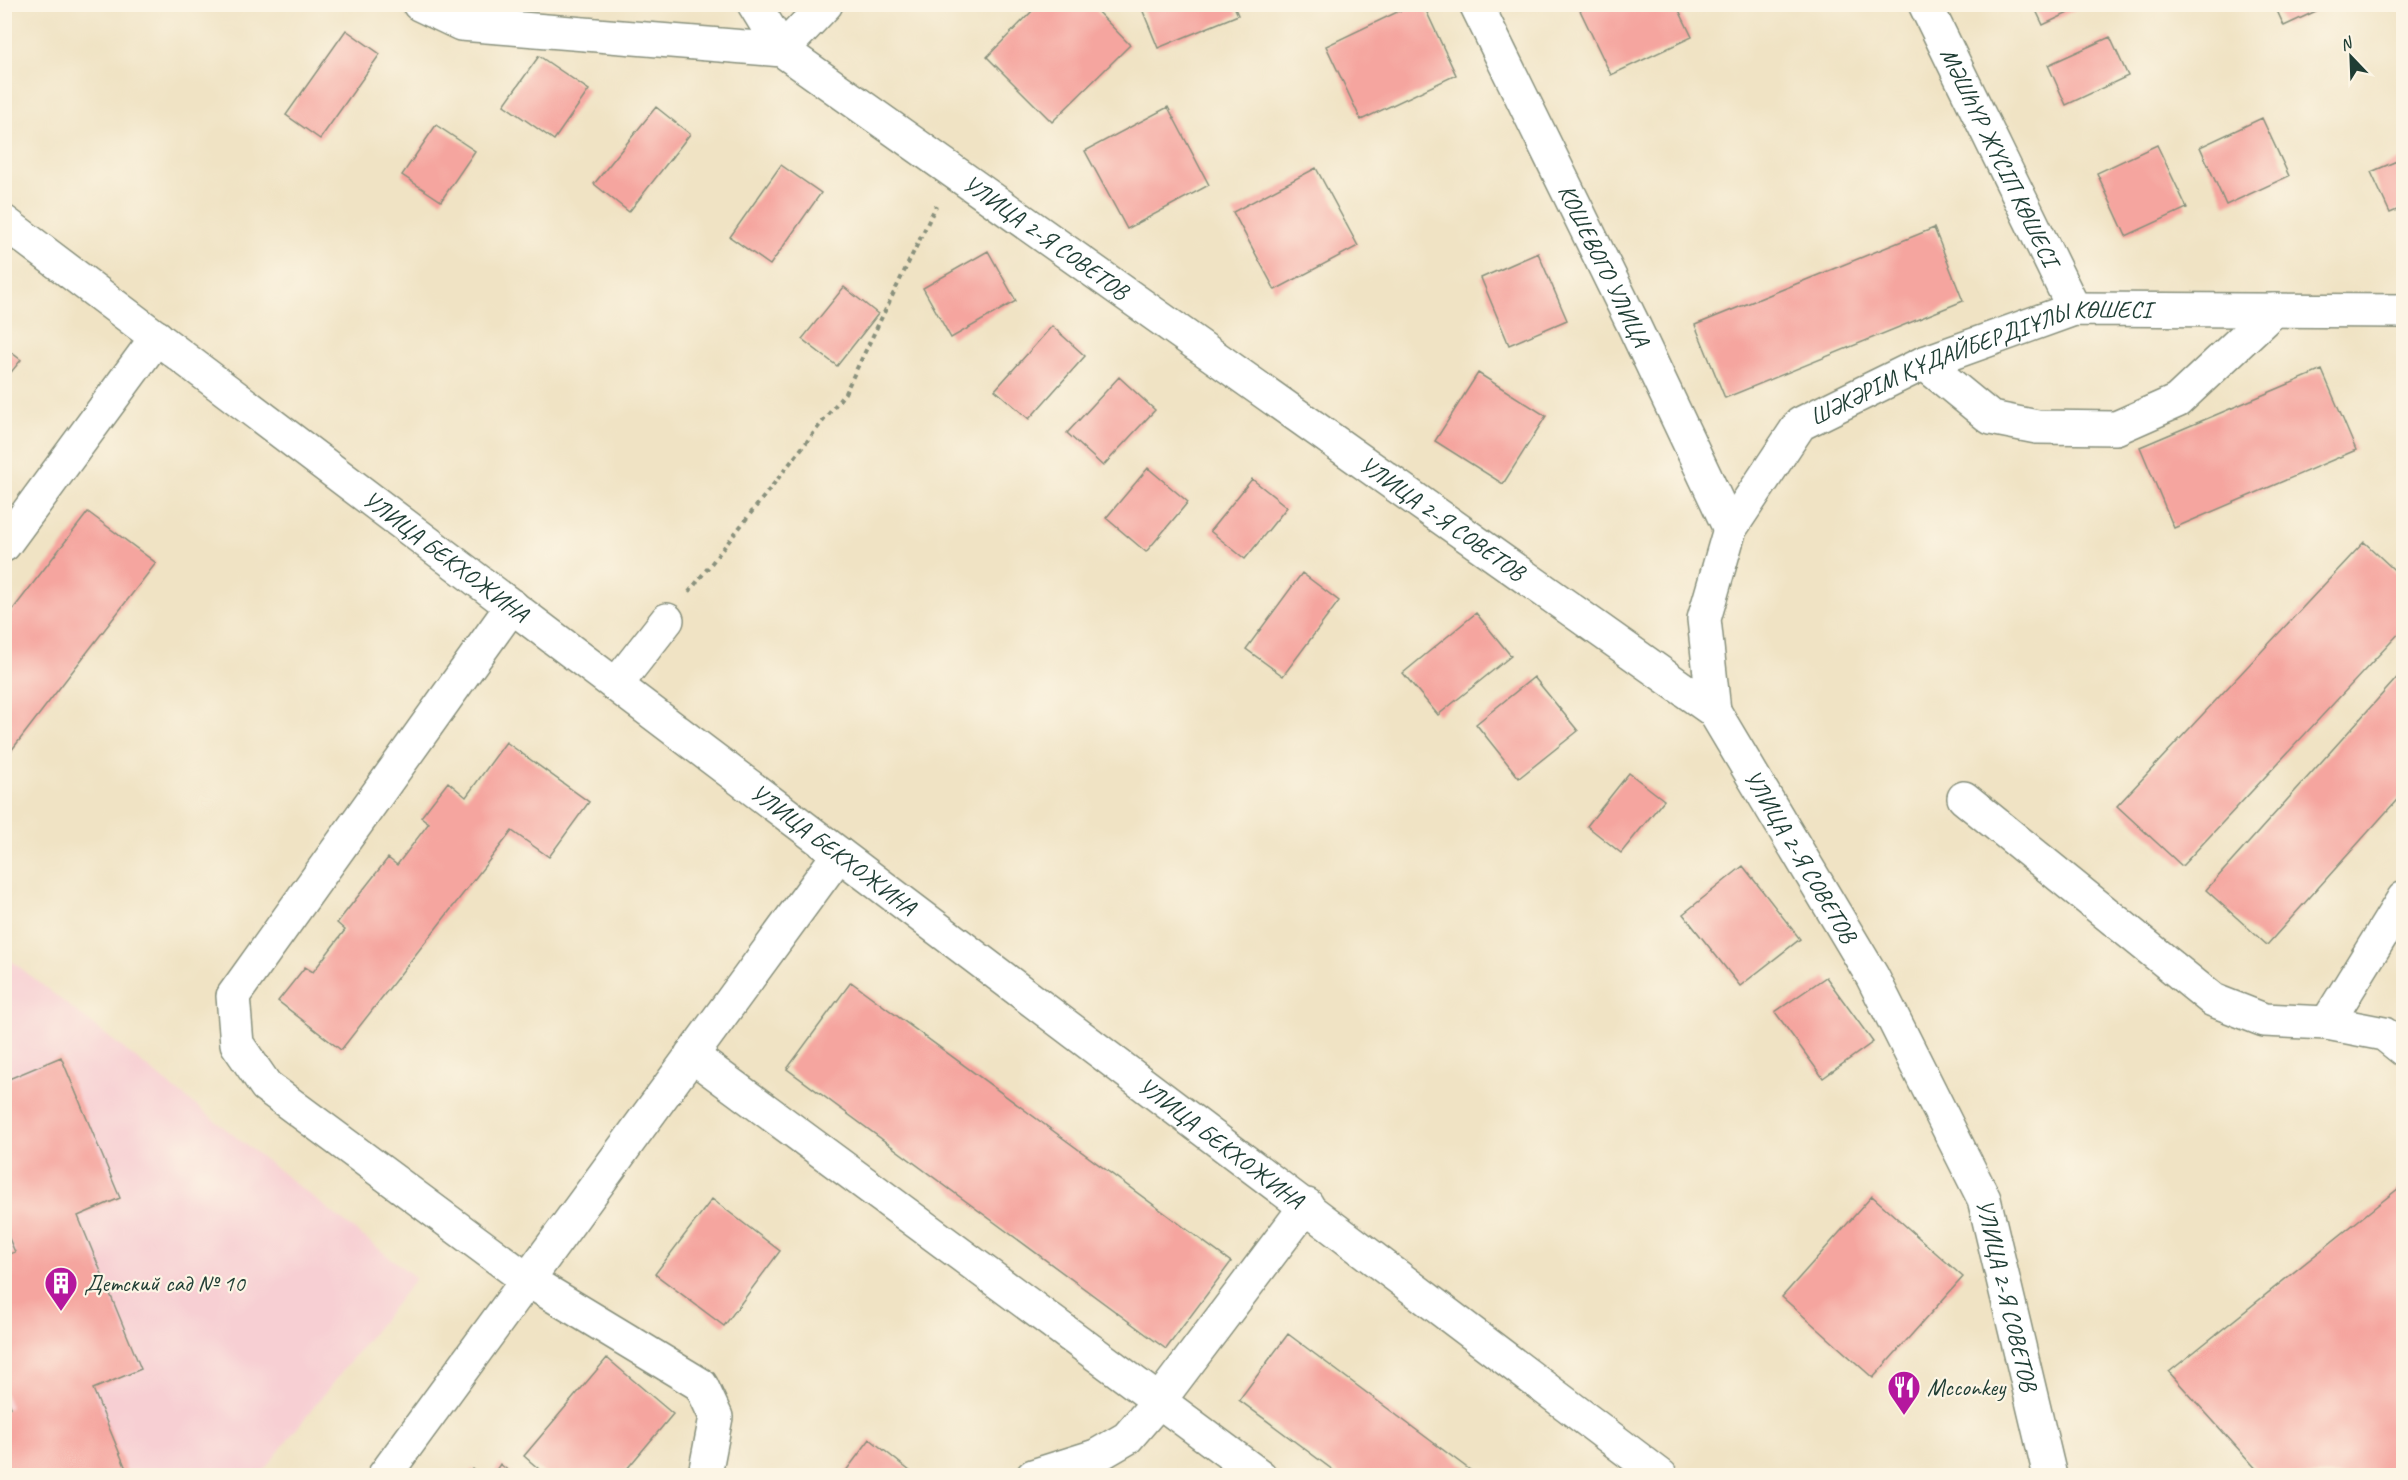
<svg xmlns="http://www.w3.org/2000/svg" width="2408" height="1480" font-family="Caveat,sans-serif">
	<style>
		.built { fill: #f7cfd3 }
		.building { fill: #f5a59f }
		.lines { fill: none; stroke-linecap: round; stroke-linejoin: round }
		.minor-casing { stroke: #88907c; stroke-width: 36 }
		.major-casing { stroke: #88907c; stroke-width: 36 }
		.path { stroke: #88907c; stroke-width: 4; stroke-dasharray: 4.5 4.5; stroke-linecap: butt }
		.minor { stroke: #fff; stroke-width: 33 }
		.major { stroke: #fff; stroke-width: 33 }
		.labels { text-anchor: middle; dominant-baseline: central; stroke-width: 4.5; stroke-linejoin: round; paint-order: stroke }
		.street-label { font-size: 24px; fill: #1f3d34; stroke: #fcf5e5 }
		.poi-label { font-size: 24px; fill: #1f3d34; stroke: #fcf5e5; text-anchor: start }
	</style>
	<rect width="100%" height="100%" fill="#fcf5e5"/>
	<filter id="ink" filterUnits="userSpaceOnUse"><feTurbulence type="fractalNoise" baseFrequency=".0167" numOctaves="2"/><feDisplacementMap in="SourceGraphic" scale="12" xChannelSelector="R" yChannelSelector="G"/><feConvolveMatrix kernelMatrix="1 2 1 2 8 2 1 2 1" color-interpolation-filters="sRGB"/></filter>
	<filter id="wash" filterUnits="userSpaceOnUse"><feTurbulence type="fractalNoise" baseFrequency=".008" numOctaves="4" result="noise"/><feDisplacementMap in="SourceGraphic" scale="24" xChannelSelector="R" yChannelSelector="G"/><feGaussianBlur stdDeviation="1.35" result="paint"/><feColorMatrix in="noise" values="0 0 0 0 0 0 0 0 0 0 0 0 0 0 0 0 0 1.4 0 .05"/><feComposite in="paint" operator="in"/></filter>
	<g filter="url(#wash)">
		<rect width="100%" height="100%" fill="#f0e3c4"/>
		<path class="built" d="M4,955L416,1278L260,1475H5Z"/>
		<g id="blocks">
			<path class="building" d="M1039,4H1090L1130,45L1052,122L987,57Z
				M1140,4H1233L1238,15L1158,48Z
				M1414,4H1423L1456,75L1361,120L1326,46Z
				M1577,4H1676L1692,37L1611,75Z
				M2033,4H2087L2043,25Z
				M2274,4H2331L2284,26Z
				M346,30L380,54L320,139L286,115Z
				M2110,37L2128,76L2066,105L2048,65Z
				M539,56L589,90L554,140L504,105Z
				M656,107L690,134L629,212L594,184Z
				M1168,107L1209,185L1127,229L1085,151Z
				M2262,118L2289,176L2226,205L2200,147Z
				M436,125L475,151L441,201L402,175Z
				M2157,145L2187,208L2126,236L2097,173Z
				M2404,158V207L2390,213L2371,172Z
				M781,165L821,193L770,265L730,237Z
				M1316,168L1358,246L1275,290L1233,212Z
				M1934,228L1963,301L1725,398L1695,325Z
				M988,251L1016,301L951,338L923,288Z
				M1538,253L1567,320L1509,345L1481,278Z
				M844,287L878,314L837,366L802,339Z
				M1052,326L1085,356L1029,419L995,390Z
				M4,347L21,360L4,381Z
				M2322,370L2356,450L2174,528L2140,447Z
				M1478,373L1546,416L1503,484L1435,441Z
				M1119,377L1155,410L1103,466L1067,433Z
				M1148,468L1188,502L1146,552L1106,518Z
				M1252,479L1287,507L1245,559L1210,531Z
				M88,512L156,563L4,760V621Z
				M2364,542L2404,579V628L2182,866L2117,806Z
				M1302,573L1339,601L1283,676L1246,649Z
				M1476,613L1511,656L1438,715L1403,673Z
				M2404,670V792L2267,945L2206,890Z
				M1534,677L1578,731L1519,778L1476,724Z
				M506,742L589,802L549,857L512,831L341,1050L278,1001L305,967L313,972L345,930L337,923L388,858L397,865L429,823L421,817L448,782L466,797Z
				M1629,773L1664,800L1621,853L1587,826Z
				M1743,866L1800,939L1740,986L1683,914Z
				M1826,977L1873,1042L1823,1078L1775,1012Z
				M851,982L1231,1262L1166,1349L787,1069Z
				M61,1057L120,1198L78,1216L141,1369L93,1389L129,1476H4V1410L11,1407L4,1391V1256L15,1252L4,1227V1081Z
				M2404,1184V1476H2257L2260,1473L2169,1372Z
				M1872,1196L1963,1277L1873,1378L1782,1297Z
				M712,1199L780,1251L724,1326L655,1274Z
				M1288,1334L1478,1476H1341L1239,1400Z
				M607,1358L673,1414L621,1476H547L524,1456Z
				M870,1439L916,1476H842Z
				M500,1464L515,1476H492Z
				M472,1469L480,1476H468Z"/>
		</g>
	</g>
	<g filter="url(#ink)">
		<use href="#blocks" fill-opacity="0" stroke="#88907c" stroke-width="1.5"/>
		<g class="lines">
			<defs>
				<g id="minor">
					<path id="s1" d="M419,4L461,24L782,50L1714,711L1872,976L1984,1199L2050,1476"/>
					<path d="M754,4L782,50L826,4"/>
					<path id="s2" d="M1476,4L1632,322L1730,529"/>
					<path id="s3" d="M1925,4L2074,309"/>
					<path d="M1924,363L1991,418L2037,427L2116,428L2177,401L2274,310"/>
					<path d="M4,545L157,337"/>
					<path d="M512,606L233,996L237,1044L266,1086L526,1279L701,1385L716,1417L706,1469"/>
					<path d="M616,685L667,620"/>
					<path id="s4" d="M1714,711L1704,619L1730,529L1800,424L1924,363L2074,309L2404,311"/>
					<path d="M1964,798L2213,1000L2264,1020L2327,1023L2384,1034L2404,1050"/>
					<path d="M2327,1023L2404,898"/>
					<path d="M691,1055L1159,1401L1307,1205"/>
					<path d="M384,1476L839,854"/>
					<path d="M1033,1476L1096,1456L1127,1438L1159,1401L1260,1476"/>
				</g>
				<g id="major">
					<path id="s5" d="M4,222L1661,1476"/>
				</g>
			</defs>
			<use href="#minor" class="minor-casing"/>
			<use href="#major" class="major-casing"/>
			<path class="path" d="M689,592L845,393L936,206"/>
			<use href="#minor" class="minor"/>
			<use href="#major" class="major"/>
		</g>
	</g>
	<defs>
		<symbol id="building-pin" viewBox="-11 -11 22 30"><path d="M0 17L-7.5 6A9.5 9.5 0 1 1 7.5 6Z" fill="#b5179e" stroke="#fcf5e5"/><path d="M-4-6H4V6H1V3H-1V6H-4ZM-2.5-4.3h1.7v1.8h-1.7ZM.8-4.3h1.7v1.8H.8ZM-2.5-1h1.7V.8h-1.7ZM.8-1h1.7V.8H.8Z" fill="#fff"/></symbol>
		<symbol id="restaurant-pin" viewBox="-11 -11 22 30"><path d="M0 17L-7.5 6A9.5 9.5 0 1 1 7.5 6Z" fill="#b5179e" stroke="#fcf5e5"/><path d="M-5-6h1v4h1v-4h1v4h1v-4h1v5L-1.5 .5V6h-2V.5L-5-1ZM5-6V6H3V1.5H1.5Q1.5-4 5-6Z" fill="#fff"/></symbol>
	</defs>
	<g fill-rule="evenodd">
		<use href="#building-pin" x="42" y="1264" width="38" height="52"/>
		<use href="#restaurant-pin" x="1885" y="1368" width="38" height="52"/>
	</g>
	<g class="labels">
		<g class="street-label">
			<text stroke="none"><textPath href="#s3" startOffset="170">МӘШҺҮР ЖҮСІП КӨШЕСІ</textPath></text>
			<text stroke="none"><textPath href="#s1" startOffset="692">УЛИЦА 2-Я СОВЕТОВ</textPath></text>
			<text stroke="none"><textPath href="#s2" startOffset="291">КОШЕВОГО УЛИЦА</textPath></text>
			<text stroke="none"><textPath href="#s4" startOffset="506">ШӘКӘРІМ ҚҰДАЙБЕРДІҰЛЫ КӨШЕСІ</textPath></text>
			<text stroke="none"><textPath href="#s1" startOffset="1178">УЛИЦА 2-Я СОВЕТОВ</textPath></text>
			<text stroke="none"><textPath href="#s5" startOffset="554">УЛИЦА БЕКХОЖИНА</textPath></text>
			<text stroke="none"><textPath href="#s5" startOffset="1040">УЛИЦА БЕКХОЖИНА</textPath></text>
			<text stroke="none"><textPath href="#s1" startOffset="1680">УЛИЦА 2-Я СОВЕТОВ</textPath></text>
			<text stroke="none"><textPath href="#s5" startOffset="1526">УЛИЦА БЕКХОЖИНА</textPath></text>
			<text stroke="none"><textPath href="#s1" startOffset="2168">УЛИЦА 2-Я СОВЕТОВ</textPath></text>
		</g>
		<g class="poi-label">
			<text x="84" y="1283">Детский сад № 10</text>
			<text x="1927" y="1387">Mcconkey</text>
		</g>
	</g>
	<rect width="2408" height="1480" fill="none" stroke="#fcf5e5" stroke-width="24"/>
	<g transform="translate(2351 57) rotate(337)" stroke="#fcf5e5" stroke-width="4.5" paint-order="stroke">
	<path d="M0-4.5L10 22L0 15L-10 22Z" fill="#1f3d34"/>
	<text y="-9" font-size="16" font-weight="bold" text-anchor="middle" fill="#1f3d34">N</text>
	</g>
</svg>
